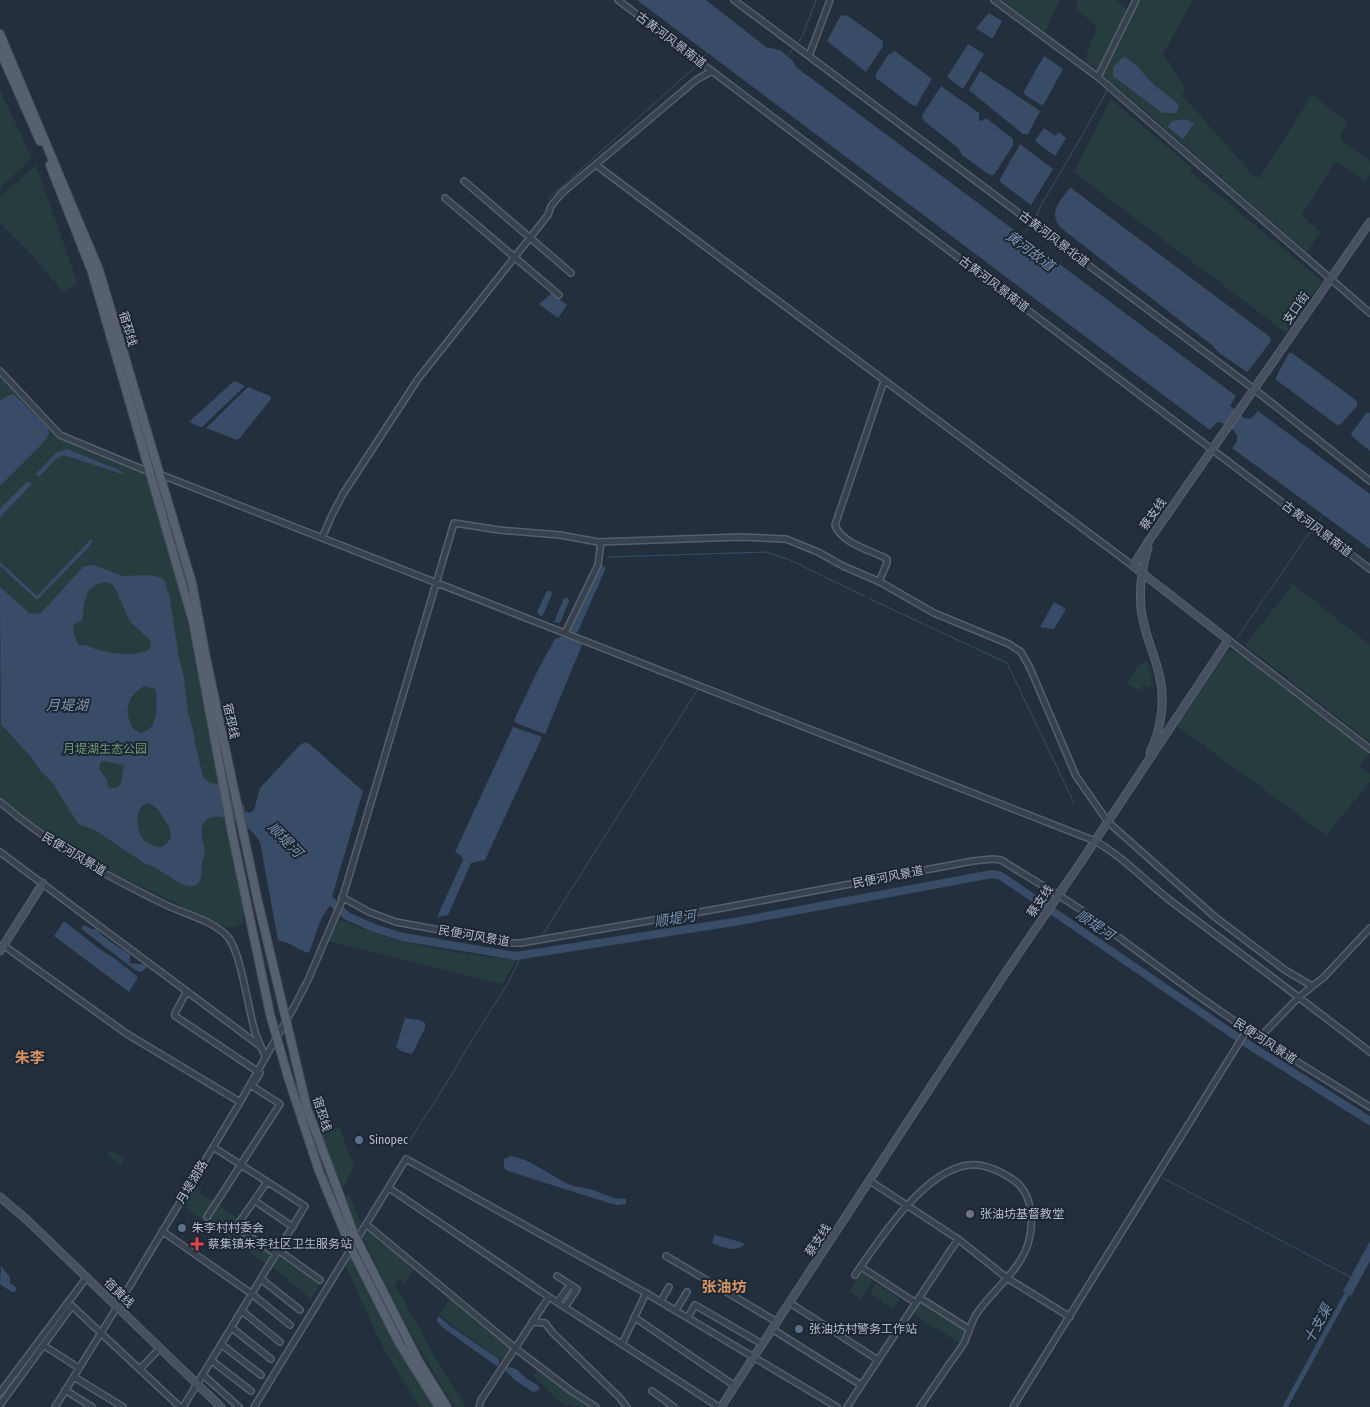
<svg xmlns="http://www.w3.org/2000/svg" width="1370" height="1407" font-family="'Fira Sans Condensed','Noto Sans SC',sans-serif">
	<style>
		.green { fill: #263c3f }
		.water { fill: #394c67; fill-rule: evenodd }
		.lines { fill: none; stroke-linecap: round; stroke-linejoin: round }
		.stream { stroke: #394c67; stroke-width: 1 }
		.canal { stroke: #394c67; stroke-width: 5 }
		.river { stroke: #394c67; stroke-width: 8 }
		.street-casing { stroke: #565f6c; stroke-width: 8 }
		.secondary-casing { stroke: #565f6c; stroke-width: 9 }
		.primary-casing { stroke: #414a57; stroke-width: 10 }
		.street { stroke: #38414e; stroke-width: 5 }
		.secondary { stroke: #465061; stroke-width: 7 }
		.primary { stroke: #56606e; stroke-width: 8 }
		.service-dot { fill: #5c6f8a; stroke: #1d2633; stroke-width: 2 }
		.worship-dot { fill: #6b7280; stroke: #1d2633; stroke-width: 2 }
		.health-dot { fill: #e0444e; stroke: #1d2633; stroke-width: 2 }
		.labels { text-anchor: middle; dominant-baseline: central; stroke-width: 4; stroke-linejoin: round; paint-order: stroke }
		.street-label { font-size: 12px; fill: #b4bcc9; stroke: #1d2633 }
		.park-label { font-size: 12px; fill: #6b9a76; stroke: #1d2633 }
		.poi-label { font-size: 12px; fill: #b4bcc9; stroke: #1d2633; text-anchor: start }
		.water-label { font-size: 14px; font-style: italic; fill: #7c92b1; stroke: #1d2633 }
		.quarter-label { font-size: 15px; font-weight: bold; fill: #d59563; stroke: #1d2633 }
	</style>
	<rect width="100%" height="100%" fill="#242f3e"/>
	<path class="green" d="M1002,0H1060L1045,32Z
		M1078,0H1114L1133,14L1141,0H1193L1163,54L1185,88L1182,95L1253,175L1260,177L1312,95L1348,122L1341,133V141L1370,161V175L1365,181L1336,161L1302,215L1320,232L1307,252L1085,59L1097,26L1077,10L1076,4Z
		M0,90L32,158L0,188Z
		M1111,99L1191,167V172L1322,281L1286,333L1074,172Z
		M36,165L76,279L77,284L64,293L32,255L0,223V197Z
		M0,374L62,439L147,476L187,620L244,915L242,924C233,929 227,928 218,924L69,851L25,820L0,798Z
		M1293,584L1370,645V742L1245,645Z
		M1229,651L1239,653L1370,753L1359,766L1370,774V782L1326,835L1176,725L1222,657Z
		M1145,661H1147L1154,686L1147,688L1146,685H1143L1140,691L1127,684L1138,665L1145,663Z
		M337,918C398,945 452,953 517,960L502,984L327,941Z
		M315,1119L340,1129L354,1166L342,1190Z
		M110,1150L124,1158L120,1166L107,1155Z
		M194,1185L202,1190L200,1193L240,1220L235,1228L273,1253L267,1265L216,1228L181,1206Z
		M349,1194L362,1225L359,1232L347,1201L346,1197Z
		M369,1228L416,1267L404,1284L400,1279L395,1285L438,1362L466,1407H455C420,1353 390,1295 363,1237Z
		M280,1254L321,1283L311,1299L272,1267Z
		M351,1254L392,1338L434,1407H420L387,1355L374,1329L345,1264Z
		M862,1272L873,1280L861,1299L849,1291Z
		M876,1283L900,1299L893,1309L870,1294Z
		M452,1296L514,1348L505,1362L450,1324L439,1314Z
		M920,1301L967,1330L960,1343L913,1314Z
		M539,1367L587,1402L584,1407C553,1407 554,1390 533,1376Z"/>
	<path class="water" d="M637,0H706L766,47L780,50L793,61L796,67L1236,396L1230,406L1244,418L1251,419L1258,411L1370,494V549L1232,448C1235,445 1238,441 1237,436C1235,429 1223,422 1217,422L1210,430Z
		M989,13L1002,21L993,38H991L976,28Z
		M841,15L848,16L883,41V46L866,72L827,41Z
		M968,44L984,54L963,89L947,77Z
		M895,51L932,79L916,106L912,105L876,78V74L888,55Z
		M1044,56L1063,69L1044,104L1041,105L1024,94V91Z
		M1125,57L1138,67L1149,80L1178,104L1179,107L1176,113H1162L1113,76V68L1121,59Z
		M980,71L1040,111L1028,134H1023L969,90Z
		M941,86L979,113V120L982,121L986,118L1013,139V145L994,175H990L962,155L958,148L924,121L922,117L923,114Z
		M1185,119L1194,124L1183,139L1168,127L1172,121Z
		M1044,128L1055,136L1059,132L1066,138L1055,156L1035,141Z
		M1020,144L1053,169L1031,205L999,181Z
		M1071,188L1270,337L1271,341L1249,370L1247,372L1219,353L1213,346L1061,228C1048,213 1059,202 1069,189Z
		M552,293L567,305L558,318L539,304Z
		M1289,353H1292L1357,401V406L1341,424L1337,425L1275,379Z
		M234,381L245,386L203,426L201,427L189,422Z
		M248,387L270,396L271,399L239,439L237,440L206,428Z
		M12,394L17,397L48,428L49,434L43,443L0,486V401L4,398Z
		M1367,412L1370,413V451L1353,437L1351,434Z
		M67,449L119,470L123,473L122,474L64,455L56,459L39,477L37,476L36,474L56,453Z
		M30,482L31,485L0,517V509L26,483Z
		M90,540H93L90,546L37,600L0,566V562L37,596Z
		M94,565L122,576L147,575L160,577L164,580L169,595L179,658L184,678L188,713L193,730L196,748L203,777L210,783L219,784L244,805L245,811L250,813L254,810L260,788L301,744L307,742L363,791L329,907L322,917L309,952L307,953L290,944L278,940L260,842C252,829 243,824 229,819C213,813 199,817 202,837C202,842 205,848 205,853C204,857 202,861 202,864C201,873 203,880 195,886H188L181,884L156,868L144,863L95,830L78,824L52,782L39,769L32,758L1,724L0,587L29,613L40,614L84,566ZM105,582L110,583L114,586L130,622L150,640L151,646C145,659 110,653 98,650C94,649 90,646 87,645C84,644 81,646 79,646L73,632L74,624L82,620C86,602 82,586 105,582ZM144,686L155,689C158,697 157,719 152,726C149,730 145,731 141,733L134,730C123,713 126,696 144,686ZM104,761L124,765L121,783L118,787L111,788L108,786L107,780L99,769L101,762ZM147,803C155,805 158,809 162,816C169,827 178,837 162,847C155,847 144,843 141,836C136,827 135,806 147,803Z
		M602,565L606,568L578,631L576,633L570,631L569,629L600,566Z
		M547,591H551L552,594L543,615L540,616L537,612Z
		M567,597L569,601L560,623L554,622L563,600Z
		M1054,602L1066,609L1054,629L1040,627Z
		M563,636L581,642L582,645L545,734L516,723L514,720L540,666L555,639Z
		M513,727L542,737L485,860L471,863L448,915L437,917L463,860L462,856L455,852Z
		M64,921L98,948L114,958L138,977L129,992L54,936Z
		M84,925L91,929H97C102,939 121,947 130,955V963L147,965V967L141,972L135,970L84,931L81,928Z
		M405,1018L419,1020L425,1023V1028L412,1054L401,1051L396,1047Z
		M511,1156C530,1159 550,1175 566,1183C573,1187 581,1187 589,1189C602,1192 612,1200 626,1199V1204L617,1205L609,1203L508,1171L504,1168V1159Z
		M715,1235L744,1243V1245C734,1253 723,1247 712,1243Z
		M1370,1241V1261L1351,1296L1343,1291Z
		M1,1266L10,1277V1283L17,1288L15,1292H12L0,1284Z
		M438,1317H440L450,1326L499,1359V1364L498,1366L495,1365L442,1327L437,1321Z
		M510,1367L518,1370L519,1372L530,1381L538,1385L539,1390L533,1392L516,1381L505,1370L506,1368Z"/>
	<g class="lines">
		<path class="stream" d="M798,42L803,35L816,0
			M787,56L793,48
			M702,59L708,52
			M1111,84L1113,82
			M548,199L697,65
			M1035,220L1041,205L1069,158L1107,91
			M1021,237L1030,226
			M1316,524L1323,515
			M608,557L766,552L790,560L864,596
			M870,599L1007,663L1074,803
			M1237,638L1312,529
			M543,934L698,689
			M407,1145L451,1076L466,1050L508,983L518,963L520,956
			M1163,1178L1352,1278
			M1067,1314L1121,1227
			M1010,1407L1065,1317"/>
		<path class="canal" d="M1285,1407L1350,1288"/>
		<path class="river" d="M324,895L347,916L374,928L403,937L516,956L740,921L992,874L1001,876L1246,1043L1370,1121"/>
		<defs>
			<path id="street" d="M618,0L1370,569
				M734,0L1254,389L1370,481
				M994,0L1098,77L1370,313
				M809,56L830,0
				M1098,77L1136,0
				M596,165L1133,566
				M464,181L571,273
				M445,198L559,295
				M0,371L60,435L149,472L159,474L1095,841C1125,858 1148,884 1176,905C1241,954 1306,1002 1370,1052
				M322,538L332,515L343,494L418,379L548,215L551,206L562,193L696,80L712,71
				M879,582L887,563V559C871,550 842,544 835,525L884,381
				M565,633L598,565L601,542
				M1227,639L1370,749
				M0,802C50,845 105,875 164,904C184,914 213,920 228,937C242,955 248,1011 256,1035C259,1042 262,1049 265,1056
				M0,852L260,1046
				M342,897L369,912L396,922L511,943H521L717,909L973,861L993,859L1001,860L1058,895L1083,911L1197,995L1259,1038L1370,1107
				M3,945L127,1034L240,1102
				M187,991L175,1013V1016L260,1073L252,1086L280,1104L207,1217
				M1259,1038L1299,997L1324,977L1370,928
				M870,1181L958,1239L1007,1278L1070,1317
				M267,1182L236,1227L276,1254
				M389,1188L549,1297L719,1407
				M258,1203L293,1227
				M367,1225L515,1348L570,1390L596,1407
				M162,1231L252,1294L290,1325
				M278,1250L320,1280
				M666,1256L777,1322
				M861,1267L916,1303
				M855,1275C879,1240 924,1170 969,1165C986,1163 1002,1172 1015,1181C1032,1194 1034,1220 1029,1240C1023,1268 993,1290 977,1313C971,1322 969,1332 965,1341C961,1349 955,1356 950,1363C940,1378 930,1392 920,1407
				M557,1276L577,1289L565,1307
				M261,1279L300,1310
				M920,1298L969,1329
				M661,1301L669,1287
				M558,1302L570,1285
				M790,1303L878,1360
				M676,1310L687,1292
				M242,1311L280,1342
				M634,1317L735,1386
				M688,1317L695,1305L762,1344
				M532,1322L545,1323L553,1333L620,1398L627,1407
				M232,1328L271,1359
				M772,1329L861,1385
				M622,1344L646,1293
				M43,1345L79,1368
				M222,1345L261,1375
				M212,1361L251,1391
				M140,1369L160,1348
				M203,1375L239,1407
				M74,1377L123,1407
				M65,1390L92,1407
				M652,1391L674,1407
				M0,1393L87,1277
				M0,1405L72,1306L180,1407
				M55,1407L117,1307L239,1104L294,1007L308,980L341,903L454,523L499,530L560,535L598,542L741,537L786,539L818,552L843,566L880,582L934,613L1009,644L1021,652L1030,668L1076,776L1108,822L1215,917L1285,970L1312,986
				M183,1407L305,1206L213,1147
				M254,1407L406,1159L646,1293L837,1407
				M479,1407L481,1400L549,1297
				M847,1407L958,1239
				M1013,1407L1247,1030"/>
			<path id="secondary" d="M1148,547C1142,567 1139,587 1141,608C1143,631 1154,652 1159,674C1166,700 1161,729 1150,753
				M0,951L43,883
				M0,1197L26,1219L221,1407
				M721,1407L1004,975L1083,859L1227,642V639L1133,566L1150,539L1370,222"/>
			<path id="primary" d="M0,34L99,270L192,583L206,658L258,902L307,1108L354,1234L418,1360L447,1407
				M0,51L40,141
				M50,165L92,272L193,622L232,833L270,1014L288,1077L319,1171L351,1248L399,1343L439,1407"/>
		</defs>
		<use href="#street" class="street-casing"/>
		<use href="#secondary" class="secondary-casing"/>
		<use href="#primary" class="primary-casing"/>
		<use href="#street" class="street"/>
		<use href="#secondary" class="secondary"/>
		<use href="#primary" class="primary"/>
	</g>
	<g class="service-dot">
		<circle cx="359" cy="1140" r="5"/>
		<circle cx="182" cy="1228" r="5"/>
		<circle cx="799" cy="1329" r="5"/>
	</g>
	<circle class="worship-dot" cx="970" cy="1214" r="5"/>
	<path class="health-dot" d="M194.5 1236.5h5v5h5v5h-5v5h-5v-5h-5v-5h5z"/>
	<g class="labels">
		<g class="street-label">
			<text transform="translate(671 40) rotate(37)">古黄河风景南道</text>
			<text transform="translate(1054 239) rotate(37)">古黄河风景北道</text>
			<text transform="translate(994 284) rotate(37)">古黄河风景南道</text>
			<text transform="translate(1296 308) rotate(-55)">支口街</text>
			<text transform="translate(128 329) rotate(74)">宿邳线</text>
			<text transform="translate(1153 514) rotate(-55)">蔡支线</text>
			<text transform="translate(1317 529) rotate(37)">古黄河风景南道</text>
			<text transform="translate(231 721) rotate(78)">宿邳线</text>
			<text transform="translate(74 854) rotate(31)">民便河风景道</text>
			<text transform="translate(888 877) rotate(-11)">民便河风景道</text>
			<text transform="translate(1040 901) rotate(-56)">蔡支线</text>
			<text transform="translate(474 936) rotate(10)">民便河风景道</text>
			<text transform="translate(1265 1041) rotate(33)">民便河风景道</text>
			<text transform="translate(322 1114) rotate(72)">宿邳线</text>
			<text transform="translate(192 1182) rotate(-59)">月堤湖路</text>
			<text transform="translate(818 1240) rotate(-57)">蔡支线</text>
			<text transform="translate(119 1293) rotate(44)">宿黄线</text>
		</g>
		<g class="park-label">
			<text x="105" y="749">月堤湖生态公园</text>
		</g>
		<g class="poi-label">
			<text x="369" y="1140">Sinopec</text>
			<text x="980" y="1214">张油坊基督教堂</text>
			<text x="192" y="1228">朱李村村委会</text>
			<text x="208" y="1244">蔡集镇朱李社区卫生服务站</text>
			<text x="809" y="1329">张油坊村警务工作站</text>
		</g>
		<g class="water-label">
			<text transform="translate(1030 251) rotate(37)">黄河故道</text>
			<text x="67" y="705">月堤湖</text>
			<text transform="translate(285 840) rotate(45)">顺堤河</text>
			<text transform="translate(675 919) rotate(-9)">顺堤河</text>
			<text transform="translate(1095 925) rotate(34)">顺堤河</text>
			<text transform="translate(1318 1324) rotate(-61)">十支渠</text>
		</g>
		<g class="quarter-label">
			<text x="30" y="1058">朱李</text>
			<text x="724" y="1287">张油坊</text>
		</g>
	</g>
</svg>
